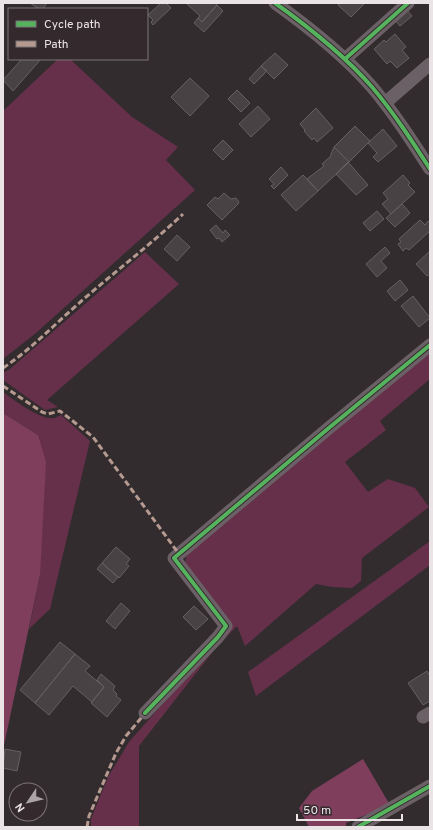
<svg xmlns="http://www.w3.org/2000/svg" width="433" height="830" font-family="Overpass,sans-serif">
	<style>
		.green { fill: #67304a }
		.forest { fill: #7e3e5c }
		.building { fill: #484245; stroke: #656062 }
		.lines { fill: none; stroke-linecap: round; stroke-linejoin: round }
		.minor { stroke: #6b6065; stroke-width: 13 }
		.quiet { stroke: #b69a8f; stroke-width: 3; stroke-dasharray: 6 3; stroke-linecap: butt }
		.cycleway-casing { stroke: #342a2e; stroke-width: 6 }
		.cycleway { stroke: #56b35d; stroke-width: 4 }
	</style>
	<rect width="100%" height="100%" fill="#322c2f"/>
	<path class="green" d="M58,59H70L132,117L178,147L166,160L195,190L36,333L3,359V111Z
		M145,252L179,284L47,400L58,407L45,410L3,380V373L10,369Z
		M430,351V379L380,421L386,430L345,462L368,492L388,479L415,488L429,507L362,558L361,581L352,588L332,587L316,584L245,646L237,626L214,650L139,746V827H91V819L108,777L129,742L228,630L185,564L187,551Z
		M3,392C14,400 41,421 55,418C57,417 59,416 61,415L90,441L50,609L29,629L40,575L38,435L3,413Z
		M430,541V565L256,696L248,672Z"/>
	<path class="forest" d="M3,413L38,435L46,462L40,575L3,750Z
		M363,759L390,805L346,823V827H309L299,808L312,791Z"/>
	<path class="building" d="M30,3H47L43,9H39Z
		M161,3H166L171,8L153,25L151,22L153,20L148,15Z
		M188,3H215L217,5L202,22L198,18L200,16L187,4Z
		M340,3H365L351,17L338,5Z
		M217,5L223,11L204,32L194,23L198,18L202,22Z
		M405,8L412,16L400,26L394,19Z
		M395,34L406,47L402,50L409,58L397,68L390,61L387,64L374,49L384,40L386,42Z
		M275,53L288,65L274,79L261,66Z
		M22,59H41L13,91L3,80Z
		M261,66L267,71L254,84L249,79Z
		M190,78L209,96L190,116L171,97Z
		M237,90L250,103L241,112L228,99Z
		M258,106L270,119L251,137L239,124Z
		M316,108L333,128L317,142L314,138L312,140L304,131L305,130L300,124Z
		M355,126L370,141L349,162L334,147Z
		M383,129L397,146L378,162L373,157L377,153L368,143Z
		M223,140L233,150L223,160L213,150Z
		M334,147L349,162L318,191L307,179L324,166L322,164L330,157Z
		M348,162L368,185L356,195L336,174Z
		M281,167L288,175L274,189L271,186L274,184L269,179Z
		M303,175L318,191L296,211L281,195Z
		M403,175L410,183L408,185L415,192L391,214L382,204L388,199L383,193Z
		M224,193L231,199L236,198L239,202L238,204L222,220L207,205L215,197L218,199Z
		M402,204L410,213L395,227L386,218Z
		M377,211L384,219L370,231L363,223Z
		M420,220L425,225L428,221L430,223V231L409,250L406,248L403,251L398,244L401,242L399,239Z
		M216,225L223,233L225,230L230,235L222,242L219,238L217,239L210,230Z
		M177,235L190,247L177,261L164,249Z
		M385,247L390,253L381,261L387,268L377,277L366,264Z
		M430,251V274L427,276L416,264Z
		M400,280L408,290L395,301L387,291Z
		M413,296L430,318L419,327L401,306Z
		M116,547L130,559L126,564L129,566L119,578L102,563Z
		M102,563L118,577L113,583L97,569Z
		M121,603L130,611L115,629L106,621Z
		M194,606L208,619L196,630L183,617Z
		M60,642L75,654L35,703L20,690Z
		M75,654L90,666L85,671L104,687L92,702L73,686L49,715L35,703Z
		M427,671L430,676V701L423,705L408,683Z
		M101,674L115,686L113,690L117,694L116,696L121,700L107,717L91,703L104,687L97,680Z
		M5,749L21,752L17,771L3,768Z"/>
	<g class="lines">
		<path class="minor" d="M275,3C310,28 344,55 372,87C394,113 412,141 430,169
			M345,59L408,3
			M385,103L430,64
			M145,713L218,637L226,626L174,558L330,427L430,345
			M423,717L430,713
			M358,827L430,786"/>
		<path class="quiet" d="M3,368C30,350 53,326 78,304C112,274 149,246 183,214
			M3,386L42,412L48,414L60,411L93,437L179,554
			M87,827L89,816L116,753L126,736L147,711"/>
		<defs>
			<path id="cycleway" d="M275,3C310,28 344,55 372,87C394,113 412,141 430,169
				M345,59L408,3
				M145,713L218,637L226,626L174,558L330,427L430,345
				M358,827L430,786"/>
		</defs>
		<use href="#cycleway" class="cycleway-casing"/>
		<use href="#cycleway" class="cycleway"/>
	</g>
	<rect width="433" height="830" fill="none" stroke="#ebe4e7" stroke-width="8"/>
	<rect x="8" y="8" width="140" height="52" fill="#342a2e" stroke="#7d7478"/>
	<rect x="16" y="21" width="20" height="6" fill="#56b35d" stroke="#7d7478"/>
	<text x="44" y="28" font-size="12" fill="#ebe4e7">Cycle path</text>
	<rect x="16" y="41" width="20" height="6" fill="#b69a8f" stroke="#7d7478"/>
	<text x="44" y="48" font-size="12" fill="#ebe4e7">Path</text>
	<g transform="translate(28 802) rotate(235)"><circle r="19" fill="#342a2e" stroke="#7d7478"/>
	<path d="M0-3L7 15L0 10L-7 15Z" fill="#aaa4a7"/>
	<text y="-6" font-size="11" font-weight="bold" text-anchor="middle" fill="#ebe4e7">N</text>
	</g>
	<path d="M297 814v6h105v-6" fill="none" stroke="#ebe4e7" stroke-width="2"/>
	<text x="303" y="814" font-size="12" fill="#ebe4e7" stroke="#342a2e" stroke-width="3" paint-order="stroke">50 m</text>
</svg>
